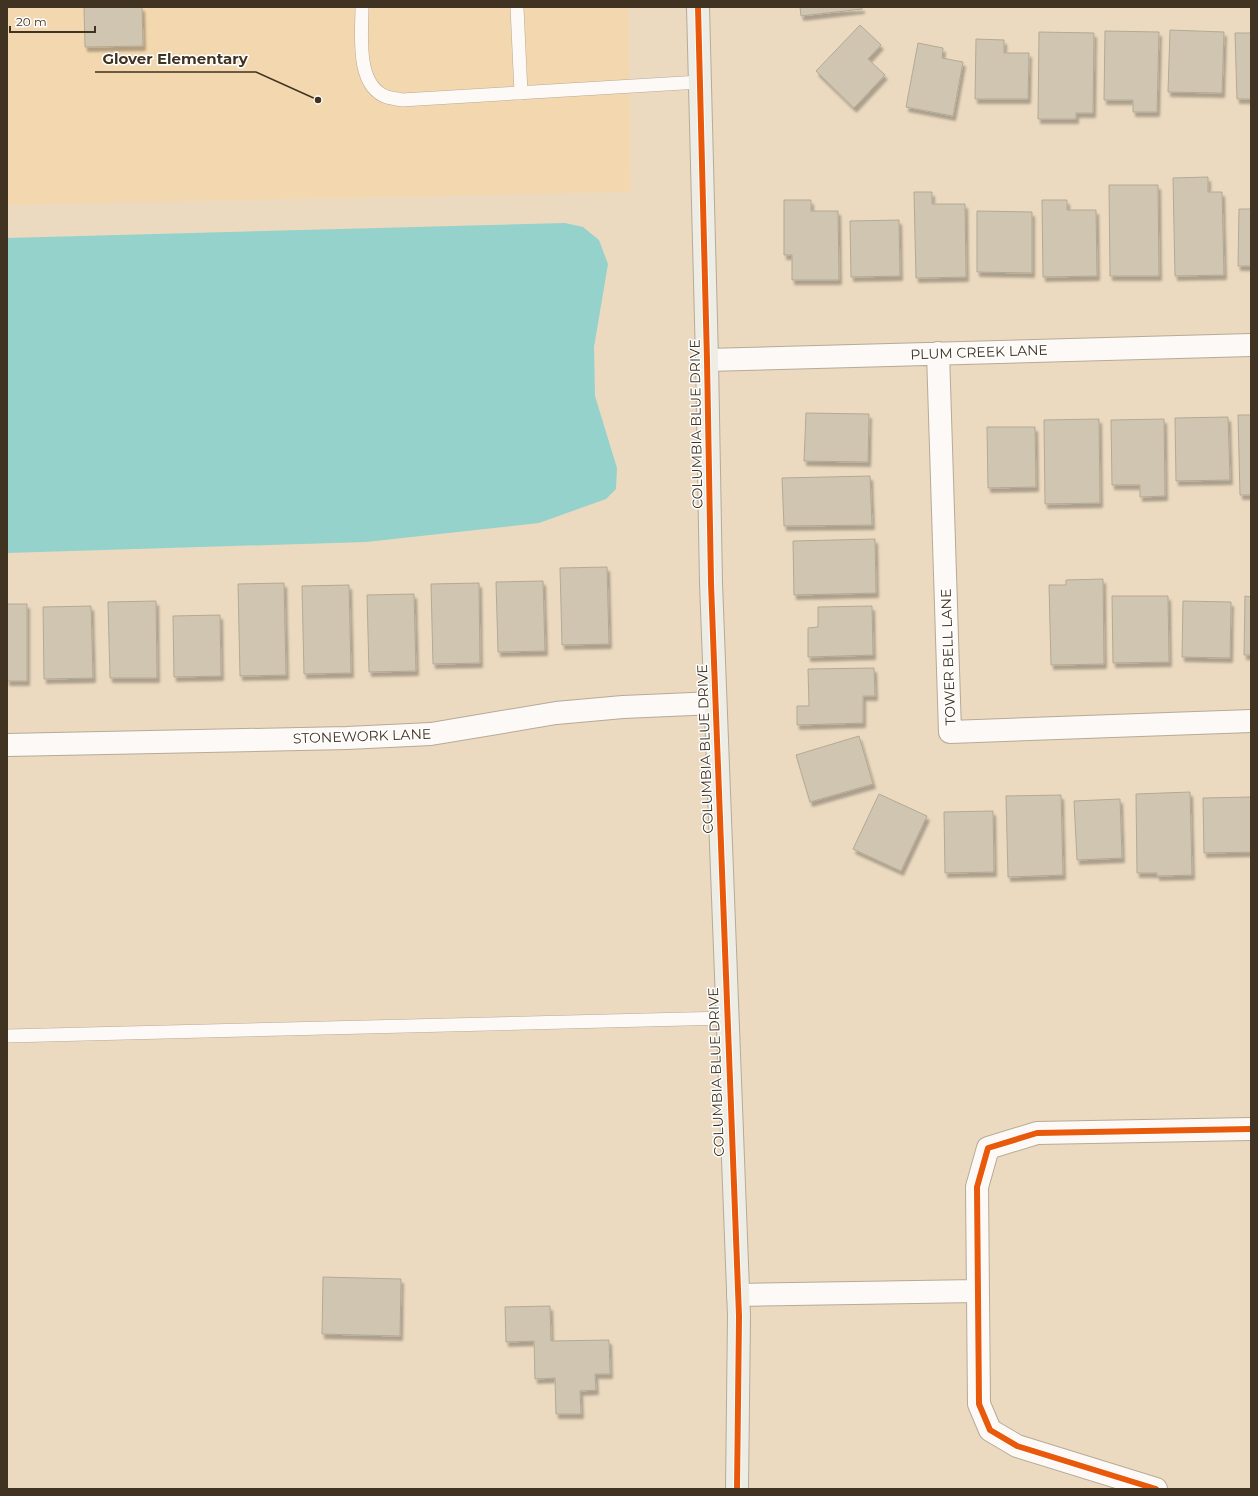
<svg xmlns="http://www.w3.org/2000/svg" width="1258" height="1496" font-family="Montserrat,sans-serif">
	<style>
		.built { fill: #f3d7ae }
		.water { fill: #94d2cb }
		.building { fill: #cfc5b0; stroke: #b3a994; filter: url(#shadow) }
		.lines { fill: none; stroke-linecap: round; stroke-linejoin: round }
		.lane-casing { stroke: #b7aa96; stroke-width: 14 }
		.street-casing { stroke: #b7aa96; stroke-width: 24 }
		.secondary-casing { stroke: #b7aa96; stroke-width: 24 }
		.lane { stroke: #fcf9f6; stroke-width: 13 }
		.street { stroke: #fcf9f6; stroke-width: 22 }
		.secondary { stroke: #edede5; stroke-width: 22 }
		.cycleway-casing { stroke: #fff; stroke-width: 8 }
		.cycleway { stroke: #e8590c; stroke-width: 6 }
		.labels { text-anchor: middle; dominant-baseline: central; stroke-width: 3; stroke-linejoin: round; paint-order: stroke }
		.street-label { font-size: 14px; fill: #403321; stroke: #fff }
		.leader { fill: none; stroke: #403321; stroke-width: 1.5 }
		.callout-dot { fill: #403321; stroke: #fff; stroke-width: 1.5 }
		.callout-label { font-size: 15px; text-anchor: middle; font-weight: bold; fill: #403321; stroke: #fff; stroke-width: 3; stroke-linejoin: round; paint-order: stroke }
	</style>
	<defs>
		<filter id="shadow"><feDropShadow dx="2.5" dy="4.5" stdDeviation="1" flood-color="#0004"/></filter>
	</defs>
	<rect width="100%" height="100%" fill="#ebdac0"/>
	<path class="built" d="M7,7H628L631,192L7,205Z"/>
	<path class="water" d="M565,223L583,227L599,240L608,264L594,347L595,396L617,468L616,489L606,499L539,523L366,542L7,553V238Z"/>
	<path class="building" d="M84,7H142L143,46L85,47Z
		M800,7H862V9L801,16Z
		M860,25L881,45L868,59L885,75L854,108L816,71Z
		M1170,30L1224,32L1222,93L1168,92Z
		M1105,31L1159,32L1157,112H1133V100H1104Z
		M1039,32L1094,33L1093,113H1076V119H1038Z
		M1235,33H1251V99H1237Z
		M976,39L1004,40V53H1029L1028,99H975Z
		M918,43L943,48L942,58L963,62L953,116L906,107Z
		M1208,177V192H1222L1224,275L1175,276L1173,178Z
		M1109,185H1158L1159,276H1110Z
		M914,192H932V204H965L966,277L916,278Z
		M784,200H811V211H838L839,280H792V255H784Z
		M1042,200H1067V210H1096L1097,276L1043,277Z
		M1239,209H1251V266H1238Z
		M977,211L1032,212V273L977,272Z
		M899,220L900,276L851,277L850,221Z
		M806,413L869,414L868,462L804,461Z
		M1238,415H1251V495H1240Z
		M1228,417L1230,480L1176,481L1175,418Z
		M1099,419L1100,503L1045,504L1044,420Z
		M1164,419L1165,496L1140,497V485H1112L1111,420Z
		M987,427H1035L1036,487L988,488Z
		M870,476L872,525L784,526L782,478Z
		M875,539L876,593L794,595L793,541Z
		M607,567L609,644L562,645L560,568Z
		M1103,579L1104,664L1051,665L1049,585H1066V580Z
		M543,581L545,651L498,652L496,582Z
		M284,583L286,675L240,676L238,584Z
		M479,583L480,663L433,664L431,584Z
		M349,585L351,673L304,674L302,586Z
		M414,594L416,671L369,672L367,595Z
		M1112,596H1168L1169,662L1113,663Z
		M1245,596L1251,597V655H1244Z
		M156,601L157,678H110L108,602Z
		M1183,601L1231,602L1230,658L1182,657Z
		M7,604H27V681H7Z
		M91,606L93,678L44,679L43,607Z
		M872,606L873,655L808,657V628L818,627V607Z
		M220,615L221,676L174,677L173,616Z
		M874,668L875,696H863V723L797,725V706H809L808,669Z
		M859,736L873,784L810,802L796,755Z
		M1190,792L1192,875L1157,876V873H1137L1136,794Z
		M879,794L927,816L901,871L853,849Z
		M1061,795L1063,875L1008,877L1006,796Z
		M1251,797V852L1204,853L1203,798Z
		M1120,799L1122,858L1077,860L1074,801Z
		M993,811L994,872L945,873L944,812Z
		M323,1277L401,1279L400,1336L322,1334Z
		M550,1306L551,1341L609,1340L610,1374H595L596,1390L580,1391L581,1414H556L555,1378L535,1379L534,1341L506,1342L505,1307Z"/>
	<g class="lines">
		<defs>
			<path id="lane" d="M362,7C362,33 355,86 387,97C391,98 397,99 402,100L700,82
				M517,7L521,93
				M7,1036L726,1018"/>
			<path id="street" d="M938,353L950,732L1251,721
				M707,360L1251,345
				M7,745L347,738L431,734L556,713L623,707L715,703
				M738,1295L977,1291
				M1156,1489L1017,1446L990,1430L979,1404L977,1187L988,1148L1037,1133L1251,1129"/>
			<path id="secondary" d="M698,7L707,360L711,583L739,1316L737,1489"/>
		</defs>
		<use href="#lane" class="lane-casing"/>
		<use href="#street" class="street-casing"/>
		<use href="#secondary" class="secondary-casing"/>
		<use href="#lane" class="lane"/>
		<use href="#street" class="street"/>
		<use href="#secondary" class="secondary"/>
		<defs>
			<path id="cycleway" d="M698,7L707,360L711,583L739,1316L737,1489
				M1156,1489L1017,1446L990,1430L979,1404L977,1187L988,1148L1037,1133L1251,1129"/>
		</defs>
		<use href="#cycleway" class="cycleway-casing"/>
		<use href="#cycleway" class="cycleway"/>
	</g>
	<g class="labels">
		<g class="street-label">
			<text transform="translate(979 352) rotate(-2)">PLUM CREEK LANE</text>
			<text transform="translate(696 424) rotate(-91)">COLUMBIA BLUE DRIVE</text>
			<text transform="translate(948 657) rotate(-92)">TOWER BELL LANE</text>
			<text transform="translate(362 736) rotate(-2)">STONEWORK LANE</text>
			<text transform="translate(705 749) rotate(-92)">COLUMBIA BLUE DRIVE</text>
			<text transform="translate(716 1072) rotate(-92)">COLUMBIA BLUE DRIVE</text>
		</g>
	</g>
	<path class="leader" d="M318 100L256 72H95"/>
	<circle class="callout-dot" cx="318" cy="100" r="4"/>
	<g class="callout-label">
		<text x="175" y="64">Glover Elementary</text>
	</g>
	<rect width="1258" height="1496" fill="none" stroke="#403321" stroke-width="16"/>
	<path d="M10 26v6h85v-6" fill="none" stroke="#403321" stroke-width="2"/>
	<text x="16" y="26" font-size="12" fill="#403321" stroke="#ffffff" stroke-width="3" paint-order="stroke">20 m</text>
</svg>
